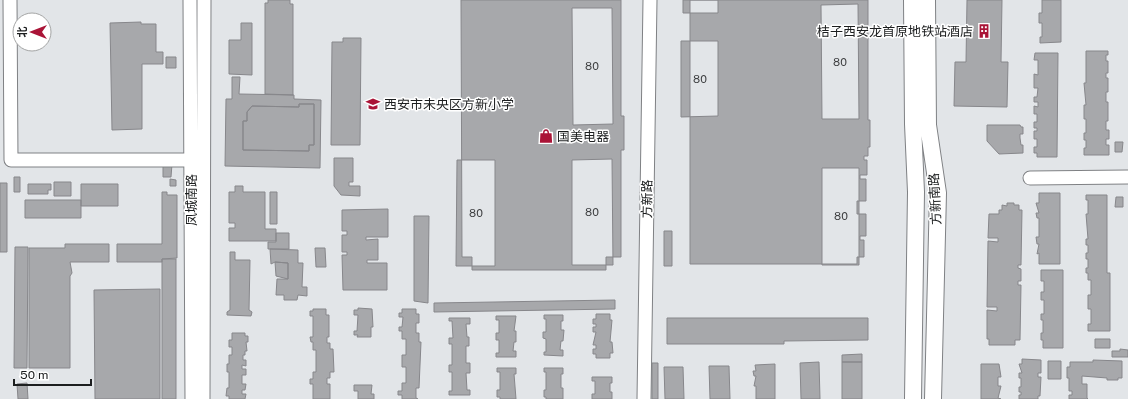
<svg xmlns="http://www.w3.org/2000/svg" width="1128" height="399" font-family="'Public Sans','Noto Sans SC',sans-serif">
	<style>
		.building { fill: #a7a8ab; stroke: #87878b; fill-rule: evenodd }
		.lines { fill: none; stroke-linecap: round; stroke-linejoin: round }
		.minor-casing { stroke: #7f8184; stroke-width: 15 }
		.major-casing { stroke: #7f8184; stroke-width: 18 }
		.minor { stroke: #fff; stroke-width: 13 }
		.major { stroke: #fff; stroke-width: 16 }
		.labels { text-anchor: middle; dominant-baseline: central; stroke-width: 3; stroke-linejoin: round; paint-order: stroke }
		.number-label { font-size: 11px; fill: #3f4042 }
		.poi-label { font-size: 13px; fill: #1c1e1f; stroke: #fff; text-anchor: start }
		.street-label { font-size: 13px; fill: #1c1e1f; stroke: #fff }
	</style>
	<rect width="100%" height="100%" fill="#e2e5e8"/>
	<path class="building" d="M268,0H290V4H293V95L265,94V3H268Z
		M461,0H621V116H624V150H621V257H606V270H472V257H462Z
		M683,0H718V13H683Z
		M690,0H868V120H870V147H868V156H864V160H867V175H860V179H866V201H857V214H866V236H860V240H864V257H857V264H690Z
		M967,0H1002L1001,62H1008L1007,107L954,106L955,62H966Z
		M1042,0H1061V42L1040,43V37H1042V23H1039V13H1042Z
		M858,4L859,119H822L821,5Z
		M572,8H612L613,124L573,125Z
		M141,22V24H156V52H163V64H142V129L112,130L110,23Z
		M241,23H252V75L229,74V40H241Z
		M343,38H361L360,145H331L332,42H343Z
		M681,41H718V116L681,117Z
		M1086,51H1108V55H1106V61H1108V73H1106V78H1108V92H1106V102H1108V121H1106V130H1109V139H1106V145H1109V155H1084V148H1086V140H1084V133H1086V119H1084V105H1086L1084,83H1086Z
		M1035,53H1058L1057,157H1037V153H1034V147H1037V139H1034V131H1037V128H1034V122H1037V114H1034V106L1038,107V102H1034V97H1037L1038,88H1034V74L1038,75V60H1034Z
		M166,57H176V68H166Z
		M232,77H240L239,94L294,95V99L321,100L320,168L225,166L226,99H232ZM299,104H314V145H309V151L243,150V121H247V112L252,106L299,107Z
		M299,104H314V145H309V151L243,150V121H247V112L252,106L299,107Z
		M987,125H1020L1021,127H1023V134H1020V138L1021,145H1023V153L999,154L987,141Z
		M1115,142H1123L1122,152H1115Z
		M334,158H353V182H349V186H360V196L341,195L334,186Z
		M612,159L613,265H572V160Z
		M457,160H495V266H456Z
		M163,164H172L171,177H163Z
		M822,168H859V265H822Z
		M14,177H20V192H14Z
		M170,179L176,180V186H170Z
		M54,182H71V196H54Z
		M0,183H7V252H0Z
		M28,184H51V190H48V194H28Z
		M81,184H118V206H81Z
		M235,186H243V192H265V229H276V241H229V228H235V223H229V192H235Z
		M162,192H167V195H177V258L162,259V262H117V244H162Z
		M270,192H277V224H270Z
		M1039,193H1060V264H1039V253L1037,254L1039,244H1037L1036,237H1039V218H1037L1036,213H1039L1036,203H1039Z
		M1086,195H1107V273H1110V331H1088V324H1091V309H1088V295H1091V280H1088V273H1086V268H1088V259H1086V253H1088V245H1086V239H1088L1086,214H1088V200H1086Z
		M1116,197H1123V207H1115Z
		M25,200H81V218H25Z
		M1007,203H1014V205H1019V210H1022L1021,265H1018V268L1021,269V281H1018V285H1021L1020,340H1015V345H989V339H987V310L997,311V307H987L988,241L998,242V238H988L989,214H999V210H1002V205L1007,206Z
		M388,209V237H366V240L378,239V260H367V263H387V290H343L342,255H347V252H342V235H347V231H342V210Z
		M414,216H429L428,303L414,301Z
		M664,231H672V266H664Z
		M276,233H289V249H268V242H276Z
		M65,244H109V262H70L72,273L70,276V368H29V248H65Z
		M15,247H28L27,368H14Z
		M315,248H325L326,267H316Z
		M270,249L298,250V263H303L302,287H307V296L298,295L297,300H284V295H276L277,279H288V263L275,262L271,264Z
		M230,252H235V260H250L249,310L252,312L251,316L227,315V312L230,310Z
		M162,259H176V399H162Z
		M275,262L288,263V279L276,276Z
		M1041,270H1063V348H1043V340H1041V333H1043V320H1041V314H1044V300H1041V292H1044V281H1041Z
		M160,289V399H95L94,290Z
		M615,300V309L434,312V303Z
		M358,308L372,309L373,327H371V337H357L358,335H354V331H357L358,315H354V310H358Z
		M313,309H326V315H329V337H327V343H330V349H333L334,372H330V378H327V384H330V399H313V384H310V379H313V372H316V350H313V342H311L310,337H313V316H310V311H313Z
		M402,309H416V314H419V323H416V333H419V342H421L419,388H416V398L418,399H402V395H398V391H402V383H406V367H402V355H406V339H402V331H399V327H402L403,317H399V313H402Z
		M596,314H610V320H612L610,342H612L613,353H610V358H596V354H593V349H596V345H593L596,332H593V327H596V324H593V319H596Z
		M544,315H563V321H561V330H564L563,341H561L560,350H563V356L544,355V352H546V339L543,338V332H546V319H544Z
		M496,316H516L514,331H516V342H514L513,351H516V357H496V353H499V340H496V333H499V320H496Z
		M449,318H470V324H466L467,337H469V346H466V363H470V373H466L467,390H470V395H449V391H452V372H449V365H452V344H449V338H453L452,321H449Z
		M667,318H868V340L784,341V344H667Z
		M232,333H245V336H248V342H246L247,351H245V355H243V360H246V366L242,365V369H246V375H242V384H246L245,390H242V394H246L245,399H229V396H226L227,388H229V372H227V364H229V355H232V347H229V340H232Z
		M1095,339H1110V348H1095Z
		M1120,349L1128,350V357H1112V351H1120Z
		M862,354V362H842V355Z
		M1022,359L1041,360V373H1038V377H1041L1040,396H1038V399H1019V395H1021V392H1019V387H1021V378H1019V373H1022L1019,364H1022Z
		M1093,360L1122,361V378H1118V380H1107V378L1082,376V384H1087V398L1088,399H1069V395H1072V391H1069V378H1067V367H1070V362H1093Z
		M1048,361H1061V379H1048Z
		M819,362L820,399H801L800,363Z
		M842,362H862V399H842Z
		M652,363H658V399H652Z
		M775,364V399H756V386H754L756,376H754L753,371H756L755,365Z
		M981,364H999L1001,377H998V386H1001L998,398L1001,399H981Z
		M709,366H729L730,399H710Z
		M664,367H683L684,399H665Z
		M497,368H516V374H514L516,399H500V397H497V390H500V372H497Z
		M544,368H563V374H561V388H563V399H546V397H544V390H546V372H544Z
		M592,377H612V383H610V392H612V399H592V394H595V381H592Z
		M27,383L28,399H18L17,384Z
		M354,385H372L371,394H374V399H358V391H354Z"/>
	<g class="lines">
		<defs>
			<path id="minor" d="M10,0L11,160H191
				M190,0L192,399
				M1030,178L1128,177
				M203,399L204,0
				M644,399L650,0"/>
			<path id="major" d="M912,0L913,124L916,192L913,399
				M927,0L928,125L938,193L933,399"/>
		</defs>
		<use href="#minor" class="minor-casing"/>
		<use href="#major" class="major-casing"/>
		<use href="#minor" class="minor"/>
		<use href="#major" class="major"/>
	</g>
	<defs>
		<symbol id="building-bare" viewBox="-9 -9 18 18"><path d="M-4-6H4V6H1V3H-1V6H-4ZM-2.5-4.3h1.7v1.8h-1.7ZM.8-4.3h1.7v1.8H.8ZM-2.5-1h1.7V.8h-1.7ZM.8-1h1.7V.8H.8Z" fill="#aa1437" stroke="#fff" stroke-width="2.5" paint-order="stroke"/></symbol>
		<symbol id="school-bare" viewBox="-9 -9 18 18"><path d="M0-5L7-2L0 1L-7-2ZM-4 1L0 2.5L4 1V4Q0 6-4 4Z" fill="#aa1437" stroke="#fff" stroke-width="2.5" paint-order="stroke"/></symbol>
		<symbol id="shop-bare" viewBox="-9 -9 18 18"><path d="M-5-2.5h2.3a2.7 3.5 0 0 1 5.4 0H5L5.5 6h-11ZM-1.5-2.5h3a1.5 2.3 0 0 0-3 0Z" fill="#aa1437" stroke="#fff" stroke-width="2.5" paint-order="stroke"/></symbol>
	</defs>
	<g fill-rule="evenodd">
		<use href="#building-bare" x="974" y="21" width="20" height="20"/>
		<use href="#school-bare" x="363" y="94" width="20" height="20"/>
		<use href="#shop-bare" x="536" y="126" width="20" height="20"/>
	</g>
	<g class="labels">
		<g class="number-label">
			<text x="840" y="62">80</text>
			<text x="592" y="66">80</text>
			<text x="700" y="79">80</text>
			<text x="592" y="212">80</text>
			<text x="476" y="213">80</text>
			<text x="841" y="216">80</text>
		</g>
		<g class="poi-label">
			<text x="973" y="31" text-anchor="end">桔子西安龙首原地铁站酒店</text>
			<text x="384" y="104">西安市未央区方新小学</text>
			<text x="557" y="136">国美电器</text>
		</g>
		<g class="street-label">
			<text transform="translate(647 199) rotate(-89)">方新路</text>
			<text transform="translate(935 199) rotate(-93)">方新南路</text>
			<text transform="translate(191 200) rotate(-90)">凤城南路</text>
		</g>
	</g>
	<g transform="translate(32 32) rotate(270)"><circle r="19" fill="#ffffff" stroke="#a4a5a5"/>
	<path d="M0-3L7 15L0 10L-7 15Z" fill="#aa1437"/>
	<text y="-6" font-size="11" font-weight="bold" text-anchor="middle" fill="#1c1e1f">北</text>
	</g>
	<path d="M14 379v6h77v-6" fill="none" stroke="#1c1e1f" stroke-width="2"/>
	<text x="20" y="379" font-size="12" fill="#1c1e1f" stroke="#ffffff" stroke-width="3" paint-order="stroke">50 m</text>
</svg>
